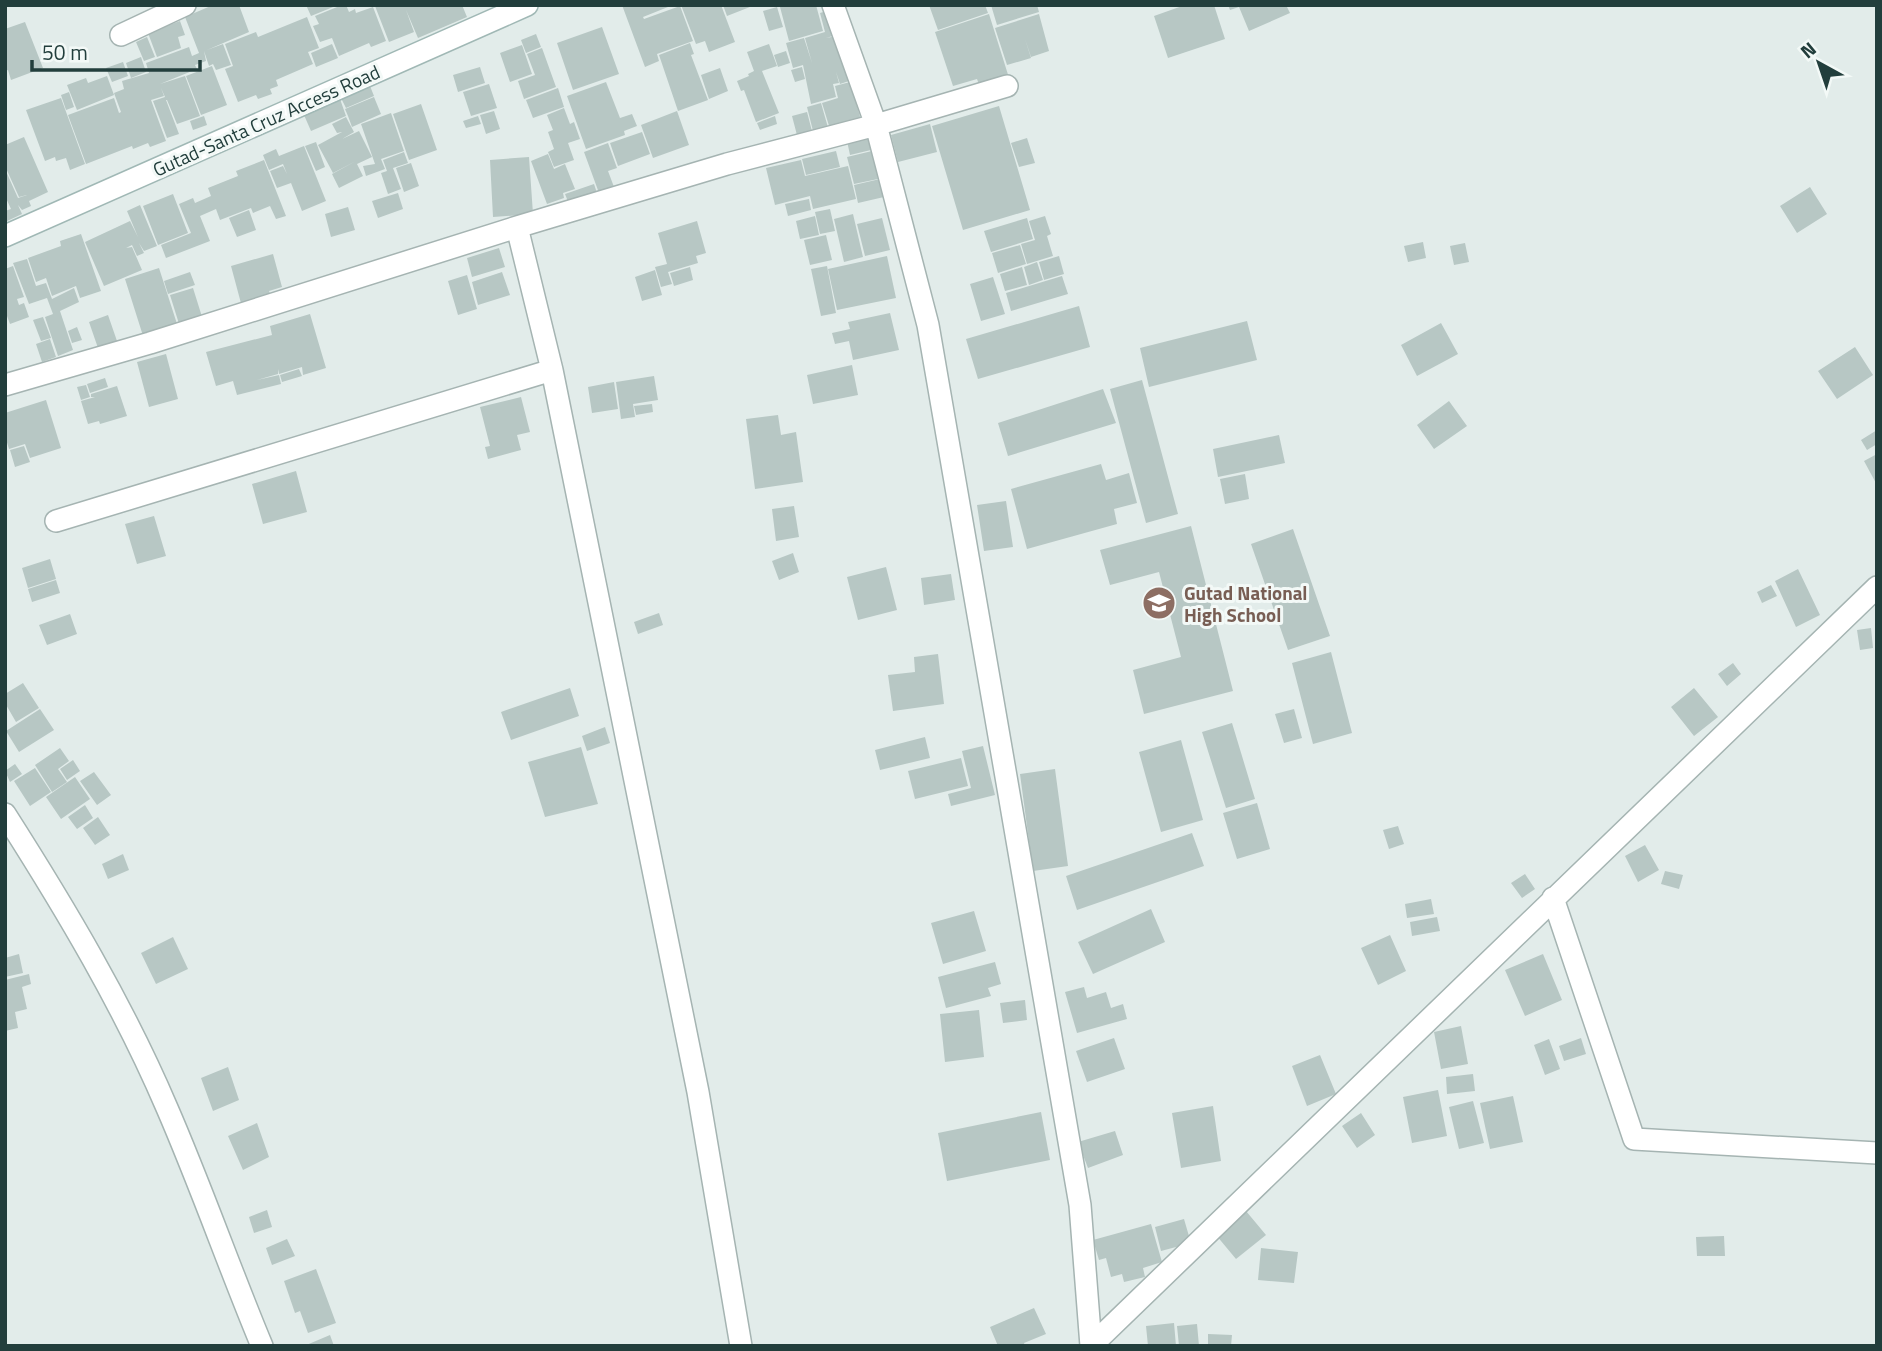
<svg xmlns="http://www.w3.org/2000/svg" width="1882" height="1351" font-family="'Titillium Web',sans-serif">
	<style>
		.building { fill: #b7c7c4 }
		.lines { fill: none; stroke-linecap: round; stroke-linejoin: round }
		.street-casing { stroke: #a5b4b2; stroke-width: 24 }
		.secondary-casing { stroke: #a0b8b5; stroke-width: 24 }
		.street { stroke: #fff; stroke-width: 21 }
		.secondary { stroke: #fff; stroke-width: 21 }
		.labels { text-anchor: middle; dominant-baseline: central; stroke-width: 6; stroke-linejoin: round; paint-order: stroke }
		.street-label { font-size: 19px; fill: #223e3c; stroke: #f3f9f7 }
		.education-label { font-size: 19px; font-weight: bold; fill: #785e54; stroke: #f3f9f7; text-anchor: start }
	</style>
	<rect width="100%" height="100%" fill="#e2ecea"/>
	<path class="building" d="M213,5H239L249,32L207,50L223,44L231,65L216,70L213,64L209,66L204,51L206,61L195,65L197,69L160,84L185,76L200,116L177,124L167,100H166L179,134L167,138L153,101L165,97L161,88L164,96L151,100L166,141L150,147L148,143L133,149L132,146L86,164L68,115L114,98L119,113L121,112L114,93L124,89L122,81L149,73L146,63L189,47L192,56L199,53L185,17Z
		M306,5H338L311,16Z
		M342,5H346L349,12L355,9L356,13L373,7L386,41L371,47L369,43L339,56L332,38L320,42L313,26L319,24L315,16Z
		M378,5H462L467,17L418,38L406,10L414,32L389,42L375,6Z
		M622,5H673L643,17L644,19L680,6L693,41L657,54L659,61L645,67Z
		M681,5H721L735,42L709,52L705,41L696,44Z
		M723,5H755L727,16Z
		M785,5H816L823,31L789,41L780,7Z
		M929,5H985L988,13L938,30Z
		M991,5H1037L1039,12L997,25Z
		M1185,5H1214L1225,39L1168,58L1154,16Z
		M1228,5H1286L1290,13L1249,31L1239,7L1230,10Z
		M777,7L783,27L769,31L763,11Z
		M833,9L840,34L826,38L837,36L852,80L840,84L836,72L839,83L833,84L836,97L811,104L803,65L793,68L786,43L804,38L812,63L805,38L825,32L820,13Z
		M989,14L1010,81L981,90L977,79L953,86L935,32Z
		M1039,14L1049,51L1031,57L1025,39L1031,58L1007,65L995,28Z
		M307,17L319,48L308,52L313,64L276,80L278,86L270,89L272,94L258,99L256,95L238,102L225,69L233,66L225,44L256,32L258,37Z
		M180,21L185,35L178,37L181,48L157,57L148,33Z
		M25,22L43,68L11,80L8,70L5,71V29Z
		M602,27L619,74L573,90L557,43Z
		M536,34L541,47L526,53L521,40Z
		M147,37L155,57L144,61L136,42Z
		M690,43L694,54L691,55L708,100L678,111L659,55Z
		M332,44L338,58L316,67L311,53Z
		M769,44L777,66L762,71L779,113L756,122L744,90L741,91L737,81L749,76L748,74L754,71L747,52Z
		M522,45L532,74L510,82L500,53Z
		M542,48L556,87L524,99L518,81L535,75L527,54Z
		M786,51L790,63L778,67L774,55Z
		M141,57L146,72L131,78L126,63Z
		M123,62L128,76L112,82L106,68Z
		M212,66L227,105L201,115L186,76Z
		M480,67L485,83L458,92L453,75Z
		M802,67L805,79L795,82L791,70Z
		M720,68L728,91L709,99L701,75Z
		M107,76L114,95L77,110L67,85L86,78L88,83Z
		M606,82L620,118L632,114L637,126L624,131L625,135L586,149L567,96Z
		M850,82L861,120L830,129L822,103L838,98L835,86Z
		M489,84L497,108L471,116L463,92Z
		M370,86L374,96L346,108L341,98Z
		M558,88L564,107L533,118L526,100Z
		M69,92L74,107L66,110L61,95Z
		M374,97L381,114L352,127L348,116L350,115L348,116L345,109Z
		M61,98L85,164L70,170L66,158L56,161L55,157L45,161L26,110Z
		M340,99L346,116L311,131L304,115Z
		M821,103L829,131L814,135L807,107Z
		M421,104L437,150L409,160L393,114Z
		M999,106L1030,210L963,230L932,126Z
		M564,108L570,124L574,122L580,139L568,143L574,160L554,167L548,152L554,149L548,132L553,130L547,115Z
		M494,111L500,129L486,134L480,115Z
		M677,111L689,145L653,158L641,125Z
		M807,112L813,135L798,139L792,116Z
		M391,113L404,151L381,159L385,169L366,176L363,166L375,164L361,124Z
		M204,116L207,125L193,130L190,121Z
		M478,116L481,124L466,128L463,121Z
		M775,116L777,124L760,130L757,123Z
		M346,117L354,132L342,139L359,131L372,157L357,164L363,176L339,188L332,174L356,161L333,173L318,145L342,132L337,133L332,124Z
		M930,124L937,152L898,162L891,135Z
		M642,132L650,154L618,166L610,143Z
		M24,137L48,192L29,201L31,206L22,210L18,205L22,214L5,222V211L11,209L5,196V169L18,198L27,195L19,197L5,166V145Z
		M867,137L871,150L850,155L847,141Z
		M1027,138L1035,163L1019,167L1011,143Z
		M316,142L325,167L316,171L305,146Z
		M608,143L617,168L608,171L614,187L599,193L584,152Z
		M304,146L326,201L302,211L291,183L277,188L270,171L283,166L287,174L283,164L269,170L263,155L276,149L279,156Z
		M836,151L840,167L806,175L802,159Z
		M872,151L878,179L854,184L847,157Z
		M404,152L408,163L393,168L401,189L388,194L381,173L387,171L383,160Z
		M548,154L554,169L565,164L575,189L563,193L564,198L547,204L531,161Z
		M529,157L533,214L493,217L490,160Z
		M264,160L286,216L276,219L270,206L253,213L251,208L220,220L216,209L200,216L210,241L166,258L161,245L191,233L179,204L193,198L195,203L211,196L208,188L238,176L236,171Z
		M801,160L805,176L848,166L856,199L813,209L810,196L775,205L766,168Z
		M411,163L419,186L404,192L396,168Z
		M880,179L884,197L858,203L854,185Z
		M594,184L599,199L571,209L565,194Z
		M1810,187L1827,214L1797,233L1780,206Z
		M398,193L403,209L378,218L372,201Z
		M173,194L188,233L158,245L143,206Z
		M809,199L811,210L788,216L785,204Z
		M140,205L157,246L144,251L139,243L144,253L137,256L132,245L126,248L132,247L142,270L104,286L85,242L130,221L138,237L127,211Z
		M348,207L355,230L331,237L325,214Z
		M830,209L835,231L820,234L815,212Z
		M249,210L256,230L237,237L229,218Z
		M853,214L863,257L844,262L834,219Z
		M815,216L819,235L800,239L796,221Z
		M1045,216L1051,234L1047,236L1053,256L1027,264L1021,244L1035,240L1029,221Z
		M882,218L890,250L865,256L857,224Z
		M1027,218L1033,239L991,252L984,231Z
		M697,221L706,253L696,256L698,263L668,272L672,284L661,287L655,267L667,264L658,233Z
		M81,234L101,291L80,298L76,286L52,296L46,278L36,282L28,258L61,246L60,241Z
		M826,235L832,260L810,265L804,240Z
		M1423,242L1426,258L1408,262L1404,246Z
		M1465,243L1469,262L1454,265L1450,246Z
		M1020,245L1026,264L998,273L992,253Z
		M499,248L505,267L472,277L467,258Z
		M273,254L282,287L269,291L272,299L242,307L231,266Z
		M887,256L896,298L837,310L828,269Z
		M1059,256L1064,274L1044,280L1039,262Z
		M27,259L36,286L46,283L52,299L74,288L79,302L60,311L73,350L58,356L45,317L53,314L47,298L29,304L13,263Z
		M1037,262L1043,280L1029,285L1024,267Z
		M13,266L24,297L17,299L19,305L24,303L29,317L10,324L7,316H5V269Z
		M827,266L836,313L821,316L811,269Z
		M690,267L693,280L674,286L670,273Z
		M1022,267L1027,285L1005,291L1000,274Z
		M159,268L178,327L144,339L125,279Z
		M655,270L662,295L642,301L635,277Z
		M190,272L195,285L168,294L164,281Z
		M502,272L510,295L478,305L472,282Z
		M467,275L477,309L458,315L448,281Z
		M1062,276L1068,294L1011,311L1006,293Z
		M993,277L1005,314L981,321L970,284Z
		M193,288L203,320L180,327L170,295Z
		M1079,306L1090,347L978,379L966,339Z
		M890,313L899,350L853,360L849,341L835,344L832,333L850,329L848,322Z
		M310,314L326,368L303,375L302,367L279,374L278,369V374L257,380L279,375L281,384L237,395L233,381L216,386L206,352L272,335L270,326Z
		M108,315L117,341L98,348L89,322Z
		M43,317L51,338L41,341L33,320Z
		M1247,321L1257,360L1149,387L1140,348Z
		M1441,323L1458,354L1417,376L1401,345Z
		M77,327L82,340L72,343L68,331Z
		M50,339L56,357L42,362L36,344Z
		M1855,347L1873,375L1837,399L1818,371Z
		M166,354L178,399L149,407L137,362Z
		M852,365L858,395L813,404L807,375Z
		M299,369L302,376L282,382L280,375Z
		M654,376L658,400L633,404L635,417L621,419L616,382Z
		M105,378L108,387L90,393L87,384Z
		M1142,380L1178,514L1146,523L1110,389Z
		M614,382L618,409L592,413L588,387Z
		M86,385L90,397L81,400L77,387Z
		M117,386L127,416L100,424L99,421L88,424L81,401L95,397H91V394Z
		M1103,389L1116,423L1008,456L998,423Z
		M521,397L530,432L517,435L521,450L488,459L485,447L490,446L480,407Z
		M46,400L61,448L30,458L25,444L9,449L5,436V413Z
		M1449,401L1467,426L1434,449L1417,425Z
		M652,404L653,412L636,415L634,406Z
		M778,415L781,435L796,432L803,482L755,489L746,419Z
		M1877,430V444L1867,450L1861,440Z
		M1279,435L1285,463L1218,477L1213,449Z
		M24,446L30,462L15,467L10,450Z
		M1877,454V485L1864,461Z
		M1101,464L1106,480L1129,473L1137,503L1114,509L1117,524L1027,549L1011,489Z
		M296,471L307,512L263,524L252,484Z
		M1245,474L1249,499L1225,504L1220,479Z
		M1006,501L1013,547L984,551L977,505Z
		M794,506L799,537L776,541L772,509Z
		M154,516L166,556L137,564L125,524Z
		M1191,526L1233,691L1144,714L1133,670L1181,657L1159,572L1110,585L1100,550Z
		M1293,529L1330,636L1288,650L1251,544Z
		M793,553L799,572L779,580L772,561Z
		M50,559L56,579L28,588L22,568Z
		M886,567L897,610L858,620L847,577Z
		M1798,569L1820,615L1796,627L1775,581Z
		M951,574L955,600L924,605L921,578Z
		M56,580L60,593L32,602L28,589Z
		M1771,585L1777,596L1762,603L1757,592Z
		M659,613L663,625L638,634L634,622Z
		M70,614L77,634L47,645L39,625Z
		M1871,628L1873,648L1860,650L1857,630Z
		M1331,652L1352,733L1313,744L1292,663Z
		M938,654L944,704L893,711L888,675L915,672L914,657Z
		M1733,663L1741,674L1727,686L1718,674Z
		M23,683L39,708L16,722L5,703V694Z
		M570,688L579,716L511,740L501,712Z
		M1694,688L1718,717L1694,736L1671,707Z
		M40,709L54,730L19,752L6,731Z
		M1294,709L1302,738L1284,743L1275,714Z
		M1232,723L1255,799L1226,808L1202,732Z
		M605,727L610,743L587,751L582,736Z
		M925,737L930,758L880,770L875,750Z
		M1181,740L1203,820L1161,832L1139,752Z
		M983,746L995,795L951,806L948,794L971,788L962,751Z
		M581,747L598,804L545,817L528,762Z
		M60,748L69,761L58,769L67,782L52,792L35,765Z
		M961,758L968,786L915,799L908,771Z
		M73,760L80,771L67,780L60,769Z
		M15,764L22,774L10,782L5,771Z
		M35,768L51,792L30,806L14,781Z
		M1055,769L1068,866L1033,871L1020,774Z
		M94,772L111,795L97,805L80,781Z
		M75,777L90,799L61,819L46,797Z
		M1257,803L1270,849L1237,859L1223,813Z
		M85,805L93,818L77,829L68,817Z
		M98,817L110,835L95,845L83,828Z
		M1398,826L1404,844L1389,849L1383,830Z
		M1192,833L1204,866L1077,910L1066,876Z
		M1645,845L1659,870L1638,882L1625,856Z
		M123,854L129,870L108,879L102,864Z
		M1665,871L1683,875L1679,889L1661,884Z
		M1525,874L1535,889L1522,898L1511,883Z
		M1431,899L1434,914L1407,918L1405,904Z
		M1151,909L1165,942L1093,974L1078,942Z
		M974,911L986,951L943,964L931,923Z
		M1437,917L1440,931L1412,936L1410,922Z
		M1390,935L1406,971L1378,985L1361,948Z
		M173,937L188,969L156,984L141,953Z
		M19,954L23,973L5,977V958Z
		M1543,954L1562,1000L1525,1016L1505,970Z
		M995,962L1001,984L988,988L991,996L946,1008L938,977Z
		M29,974L31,984L22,987L27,1009L15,1012L18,1028L5,1031V980Z
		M1084,987L1087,998L1106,992L1111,1008L1123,1004L1127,1019L1077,1033L1065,992Z
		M1025,1000L1027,1020L1003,1023L1000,1003Z
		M979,1010L984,1057L945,1062L940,1014Z
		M1461,1026L1468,1064L1441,1069L1434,1032Z
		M1114,1038L1125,1069L1087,1082L1076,1051Z
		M1581,1038L1586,1054L1564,1061L1559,1046Z
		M1549,1039L1560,1069L1545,1075L1534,1045Z
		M1320,1055L1336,1094L1307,1106L1292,1066Z
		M228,1067L239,1100L213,1111L201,1078Z
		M1473,1074L1475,1091L1447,1094L1446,1077Z
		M1438,1090L1447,1136L1412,1143L1403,1097Z
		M1513,1096L1523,1142L1490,1149L1480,1103Z
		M1473,1101L1484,1143L1459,1149L1449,1107Z
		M1213,1106L1221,1161L1181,1168L1172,1113Z
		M1041,1112L1050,1160L947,1181L938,1133Z
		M1361,1113L1375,1135L1357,1148L1342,1126Z
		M257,1123L269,1157L243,1170L228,1136Z
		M1115,1131L1123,1155L1088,1168L1078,1142Z
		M267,1210L272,1227L254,1233L249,1217Z
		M1246,1211L1266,1235L1236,1259L1216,1235Z
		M1184,1219L1191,1243L1161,1251L1155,1227Z
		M1151,1224L1162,1262L1143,1268L1145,1277L1124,1282L1122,1274L1111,1277L1106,1258L1099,1260L1093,1240Z
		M1724,1236L1725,1256H1697L1696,1237Z
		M287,1239L295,1256L272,1265L266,1248Z
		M1261,1248L1298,1252L1294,1283L1258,1280Z
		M316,1269L336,1323L308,1333L300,1311L295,1313L284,1281Z
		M1034,1308L1046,1334L1024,1343L1025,1346H998L990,1327Z
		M1174,1323L1176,1346H1148L1146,1326Z
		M1197,1324L1199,1346H1179L1177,1326Z
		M1208,1334L1232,1335L1231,1346H1208Z
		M330,1335L334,1346H304Z"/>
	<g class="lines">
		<defs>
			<path id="street" d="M833,5L876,125L928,325L1080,1205L1091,1346
				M121,35L185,5
				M517,227L552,370L698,1092L741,1346
				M5,385L150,343L517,227L727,164L876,125L1007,86
				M56,521L552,370
				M5,814C65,908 123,1005 167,1108C201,1186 229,1267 262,1346
				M1553,898L1634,1139L1877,1153
				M1091,1346L1877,587"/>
			<path id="secondary" d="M5,236L527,5"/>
		</defs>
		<use href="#street" class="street-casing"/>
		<use href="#secondary" class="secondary-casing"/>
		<use href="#street" class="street"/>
		<use href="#secondary" class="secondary"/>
	</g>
	<defs>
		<symbol id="school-disc" viewBox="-11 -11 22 22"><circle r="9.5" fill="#8d6e63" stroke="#f3f9f7"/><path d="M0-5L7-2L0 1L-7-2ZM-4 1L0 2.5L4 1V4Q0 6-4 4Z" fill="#fff"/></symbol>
	</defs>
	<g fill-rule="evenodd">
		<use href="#school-disc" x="1140" y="584" width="38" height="38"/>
	</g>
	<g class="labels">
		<g class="street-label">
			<text transform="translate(266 120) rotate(-24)">Gutad-Santa Cruz Access Road</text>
		</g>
		<g class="education-label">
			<text x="1184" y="592">Gutad National<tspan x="1184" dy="22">High School</tspan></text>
		</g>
	</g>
	<rect width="1882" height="1351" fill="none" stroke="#223e3c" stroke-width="14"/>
	<g transform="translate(1819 63) rotate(320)" stroke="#f3f9f7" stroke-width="5" paint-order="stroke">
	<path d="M0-5L12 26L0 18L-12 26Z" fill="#223e3c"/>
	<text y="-10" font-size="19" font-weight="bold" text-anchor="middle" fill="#223e3c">N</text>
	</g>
	<path d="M32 60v10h168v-10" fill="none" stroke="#223e3c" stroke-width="3.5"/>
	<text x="42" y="60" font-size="21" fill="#223e3c" stroke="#f3f9f7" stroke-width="5" paint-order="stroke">50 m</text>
</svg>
